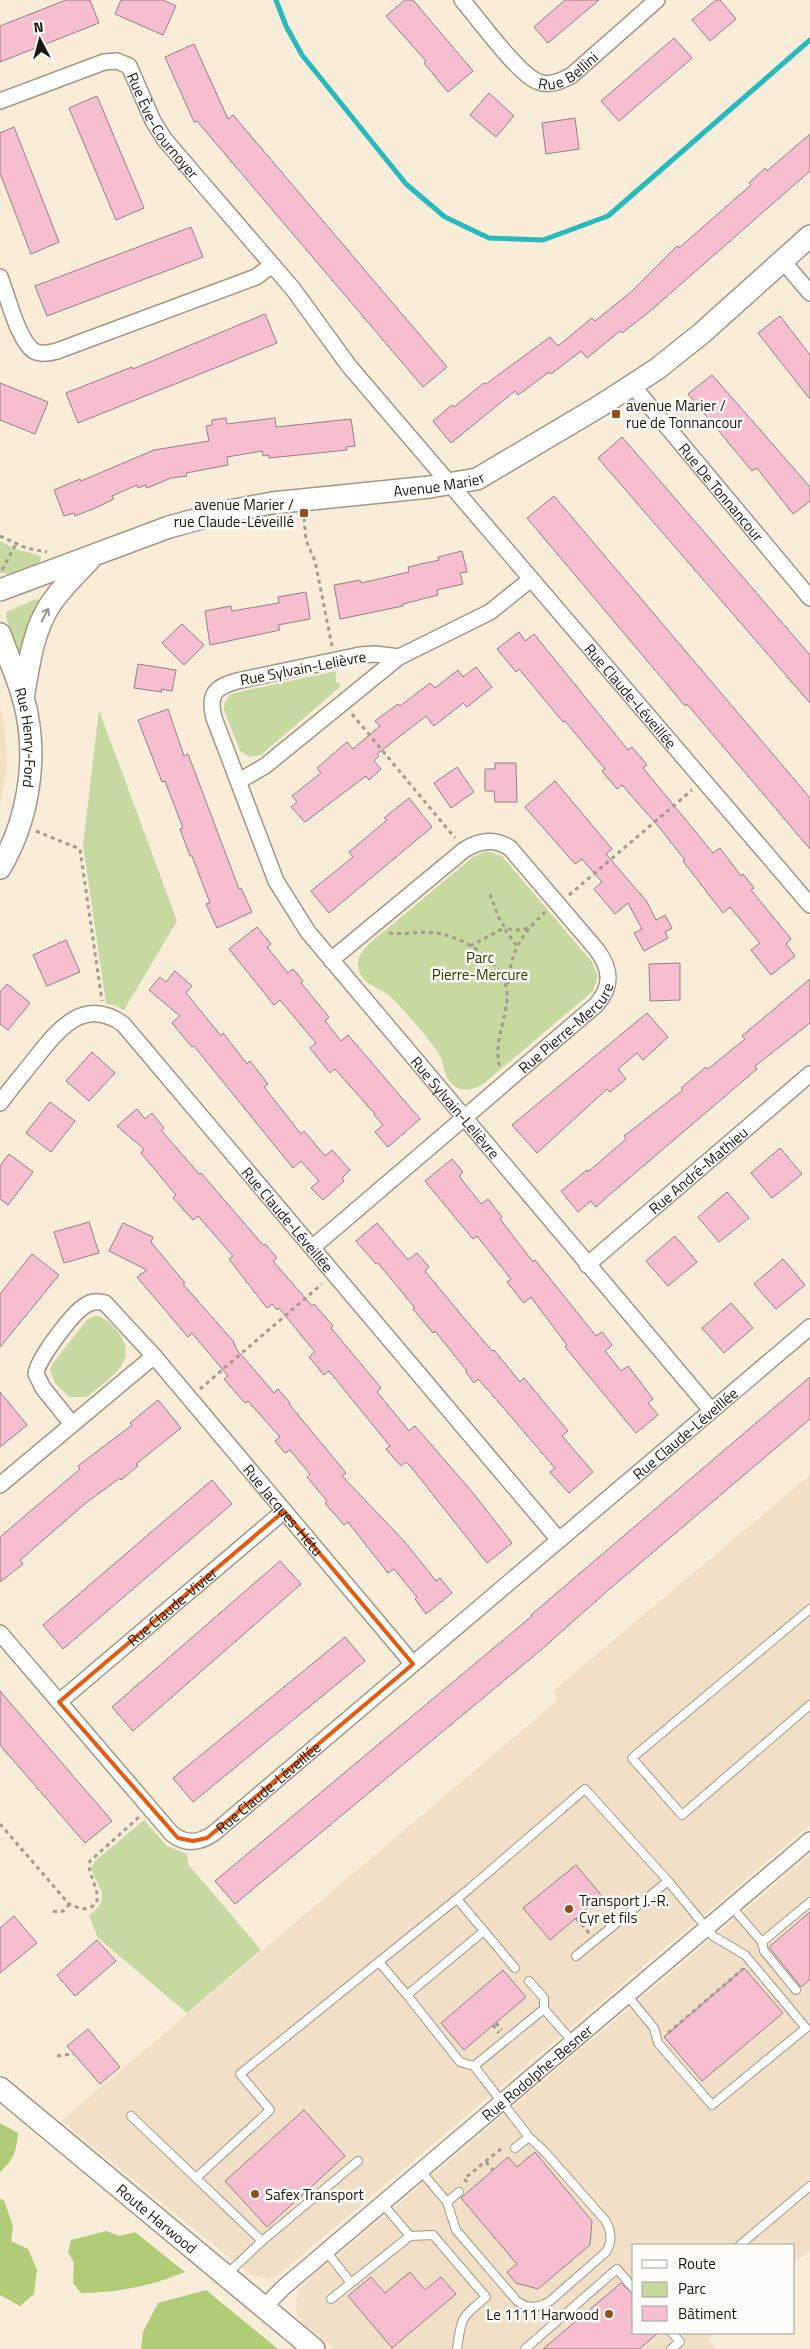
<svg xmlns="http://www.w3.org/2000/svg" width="810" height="2349" font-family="'Titillium Web',sans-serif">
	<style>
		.built { fill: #f1e0c7 }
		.green { fill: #c5d9a1 }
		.forest { fill: #b0cc77 }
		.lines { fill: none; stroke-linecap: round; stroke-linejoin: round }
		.stream { stroke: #27babc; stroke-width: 5 }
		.building { fill: #f7becf; stroke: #957f85 }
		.lane-casing { stroke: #a29785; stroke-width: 10 }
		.street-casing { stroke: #a29785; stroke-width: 18 }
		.secondary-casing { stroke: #a29785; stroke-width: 24 }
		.path { stroke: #a49b8d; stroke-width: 3; stroke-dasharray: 4 4; stroke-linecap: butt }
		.lane { stroke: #fff; stroke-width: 8 }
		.street { stroke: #fff; stroke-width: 15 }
		.secondary { stroke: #fff; stroke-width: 21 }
		.oneway { stroke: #989693 }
		.marked { fill: none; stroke: #e8590c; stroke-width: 4; stroke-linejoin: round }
		.poi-dot { fill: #914e1f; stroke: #fefcf8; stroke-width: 2 }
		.labels { text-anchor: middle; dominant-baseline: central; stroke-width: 5; stroke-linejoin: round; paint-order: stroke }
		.street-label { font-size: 15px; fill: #1b1610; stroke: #fefcf8 }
		.poi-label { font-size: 15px; fill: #1b1610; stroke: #fefcf8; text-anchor: start }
		.park-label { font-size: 15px; fill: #2f3f00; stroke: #fefcf8 }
	</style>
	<rect width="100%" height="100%" fill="#f9edda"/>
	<path class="built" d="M0,705L5,728L7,767L0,804Z
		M810,1475V1825L277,2276L268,2279L251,2275L61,2121L559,1699L553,1691Z
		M810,1855V2250L794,2264V2245H634V2333H714L708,2339L716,2349H335L302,2322L297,2316L296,2299L299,2290L306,2282Z"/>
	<path class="green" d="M0,541L15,549L38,555L41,557L40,562L14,574L0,573Z
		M36,599L41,602L19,652L7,621L6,612Z
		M336,671V683L339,682L340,687L261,755L250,757L240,751L224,710V704L230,694Z
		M99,710L177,921L124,1010L114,1005L106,1004L83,845Z
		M487,851L502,856L592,962L598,977L593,991L482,1085C472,1089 462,1093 453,1085C443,1076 445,1065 439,1054C430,1040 405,1011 392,998C382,988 366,987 360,973C354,960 362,951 370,943L473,857Z
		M96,1316C106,1317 112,1325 118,1332C141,1362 108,1379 87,1397H69L55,1383L50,1370L52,1364L88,1319Z
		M144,1820L167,1846L187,1854L188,1864L261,1950L187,2013L98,1938L89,1916C114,1894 97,1891 91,1867L95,1861Z"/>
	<path class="forest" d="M0,2123L18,2133C17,2150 13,2161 0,2172Z
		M0,2199L4,2200L13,2226L11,2241L28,2249L37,2270L34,2294L20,2306L0,2295Z
		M106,2231L120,2236L135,2232L185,2272C151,2286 117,2293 81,2293L73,2283L74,2263L68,2252L71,2240Z
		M206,2290L278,2349H141L143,2332L158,2303Z"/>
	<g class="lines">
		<path class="stream" d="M276,0L286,26L302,55L406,184L445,217L489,238L543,240L608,216L810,40"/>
	</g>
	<path class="building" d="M66,0H90L99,23L0,62V26Z
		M121,0H163L176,6L163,35L115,14Z
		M405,0H413L473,71L448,92L424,63L426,61L386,16Z
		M565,0H599L548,43L534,27Z
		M716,0H720L736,19L710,41L692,20Z
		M674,38L692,58L619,121L601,101Z
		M194,44L228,119L233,115L447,367L423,387L197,121L194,122L165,57Z
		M489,93L514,116L496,137L470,115Z
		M97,96L144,208L116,220L69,108Z
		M575,118L579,149L546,154L542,123Z
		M14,127L59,242L31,254L0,173V133Z
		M810,134V171L649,312L622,333L620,331L587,358L581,351L551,374L549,372L518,395L515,391L451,443L433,421L452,405L454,407L484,383L486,384L550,337L558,346L592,318L595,321L631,292L677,246L679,248L751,185L749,183L765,168L767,171Z
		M191,227L203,257L47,316L35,286Z
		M265,314L277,343L78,423L66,393L132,367L133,369Z
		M780,316L810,355V399L758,333Z
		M712,375L810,487V501L793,514L757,468L752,471L688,394Z
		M0,383L48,402L35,434L0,420Z
		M226,418L227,424L275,418L276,427L351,419L355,446L346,447L347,450L269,458V455L263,456L262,451L227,457L228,465L186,473L187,476L171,478L147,488L146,485L138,488L137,485L112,496L114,499L93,509L75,516L74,513L64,516L54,490L80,479L81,481L154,450L209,441L206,426L212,425V420Z
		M622,437L810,655V703L598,458Z
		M554,496L810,798V849L687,704L685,706L671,689L527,518Z
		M462,551L467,572L460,573L463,584L437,590L438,595L403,604V606L340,619L334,585L360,580L361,583L409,572L408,567L439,560L438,557Z
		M306,592L310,619L278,625L280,630L210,645L205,611L231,606L232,611L279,603L278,597Z
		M182,624L204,645L184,665L162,643Z
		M519,632L525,641L534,634L628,750L632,747L647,765L643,768L713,853L720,848L741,876L743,874L754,888L751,890L791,939L786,944L795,956L771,975L751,950L760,943L730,907L723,913L683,861L685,860L659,827L622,785L617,789L602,771L605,769L565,721L563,722L519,669L516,672L497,649Z
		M138,664L176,670L172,691L161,689L162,692L134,688Z
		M476,667L492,687L467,707L463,703L434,726L426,716L377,754L379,756L374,761L381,769L369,780L366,776L305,822L291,807L297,802L292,796L321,773L317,768L347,742L353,749L380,726L375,721L398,704L400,706L430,683L435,688L458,670L463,677Z
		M168,709L184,756L188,754L239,889L241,888L252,912L217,928L206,904L210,903L192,856H190L180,829L183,828L165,781L162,782L138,720Z
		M495,763H516L517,802H495L494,791H485V769H495Z
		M457,767L474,792L451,808L434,783Z
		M555,781L612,849L606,854L647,902L656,920L665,915L672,928L665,932L668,938L644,951L634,933L642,929L628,903L615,914L594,889L602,882L582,859L575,864L525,807Z
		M409,798L432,827L329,913L311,891L353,857L349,852L387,820L384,818Z
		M257,927L271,944L267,947L288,973L293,969L303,981L301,983L329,1017L325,1021L341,1041L348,1035L420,1119L388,1147L375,1132L383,1125L374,1115L375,1114L335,1069L330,1073L310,1048L316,1043L280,1000L274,1005L229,949Z
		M66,940L80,972L47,986L33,955Z
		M680,963V1000L650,1001L649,964Z
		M175,971L192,986L186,993L221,1036L223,1033L247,1064L250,1061L268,1084L264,1087L301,1134L304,1131L325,1156L332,1150L350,1170L342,1178L344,1181L323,1200L311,1188L319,1181L301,1161L293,1168L194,1046L192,1047L172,1023L180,1016L149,990L160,977L166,982Z
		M810,979V1023L755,1066L757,1069L608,1196L596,1207L591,1201L578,1212L561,1191L587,1170L588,1172L626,1139L624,1136L683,1090L681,1088L706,1067L708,1069L745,1039L742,1036Z
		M7,984L30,1003L8,1030L0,1024V992Z
		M647,1013L668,1037L643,1060L637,1053L618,1069L626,1079L610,1092L607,1089L537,1153L512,1125Z
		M92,1052L115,1073L89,1101L66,1081Z
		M50,1102L75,1121L51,1152L26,1133Z
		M137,1109L145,1119L152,1113L164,1128L161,1130L199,1174L201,1173L263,1245L265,1244L277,1258L273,1261L312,1306L314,1304L333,1326L331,1328L381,1388L377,1392L409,1431L415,1426L473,1493L512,1543L487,1563L412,1468L406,1462L401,1466L386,1449L390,1446L329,1371L324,1375L309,1357L315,1352L279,1308L277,1310L272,1304L267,1308L229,1259L233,1256L198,1216L193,1220L173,1198L176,1195L141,1153L144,1149L117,1126Z
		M780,1148L802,1174L772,1198L751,1173Z
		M9,1154L33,1172L8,1205L0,1199V1166Z
		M452,1159L463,1172L459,1176L481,1204L488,1199L502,1217L500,1219L533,1262L535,1260L596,1336L602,1332L612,1345L605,1351L621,1371L628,1366L653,1399L648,1403L658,1415L636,1433L565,1347L567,1345L531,1297L524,1303L507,1282L511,1279L477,1236L473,1239L425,1181Z
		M727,1192L749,1218L719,1242L698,1217Z
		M89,1222L99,1253L64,1263L54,1232Z
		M123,1223L153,1237L151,1242L185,1283L183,1284L233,1341L237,1350L274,1393L278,1389L290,1403L289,1404L346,1473L342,1476L404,1541L436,1581L440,1578L452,1593L426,1614L415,1599L417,1597L394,1569L388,1573L348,1522L344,1525L325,1503L327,1501L307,1477L310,1474L290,1450L285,1453L275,1441L280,1437L248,1401L245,1403L224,1379L228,1376L192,1333L188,1337L137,1277L147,1270L109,1251Z
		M377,1223L408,1260L417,1253L429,1267L425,1271L458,1311L492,1351L494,1350L520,1382L524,1378L568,1431L562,1436L593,1472L569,1493L550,1472L555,1468L489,1391L478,1379L474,1383L466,1372L467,1371L435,1331L433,1333L413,1309L415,1308L378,1263L376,1264L356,1241Z
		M675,1236L697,1262L668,1286L646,1261Z
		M32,1254L59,1275L0,1347V1294Z
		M783,1259L805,1285L776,1309L754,1284Z
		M731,1303L753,1328L724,1353L702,1328Z
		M810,1377V1419L606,1592L542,1649L235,1904L215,1881L532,1616L531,1615Z
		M0,1392L27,1425L0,1447Z
		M158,1400L181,1428L136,1464L138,1466L121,1480L120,1478L87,1502L20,1560L23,1564L0,1582V1537L80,1469L78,1466L132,1425L130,1423Z
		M212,1480L232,1504L63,1649L43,1625Z
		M280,1561L301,1584L133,1731L112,1707Z
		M345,1637L365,1661L193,1802L173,1778Z
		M0,1691L112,1821L85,1843L0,1745Z
		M576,1865L602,1896L550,1940L523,1908Z
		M810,1912V1979L801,1987L769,1947Z
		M14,1916L37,1943L0,1973V1928Z
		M97,1940L116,1961L75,1996L57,1975Z
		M744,1968L783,2013L702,2081L664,2037Z
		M503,1970L526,1997L464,2050L441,2023Z
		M88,2029L120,2067L100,2084L67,2046Z
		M304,2110L345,2156L267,2227L225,2181Z
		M535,2152L592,2221L590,2245L538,2289L516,2283L507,2272L517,2264L461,2198L508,2157L517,2167Z
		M410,2272L425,2290L441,2277L456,2294L392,2348L348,2296L371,2277L385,2293Z
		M621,2283L634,2295V2333H658L639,2349H543Z"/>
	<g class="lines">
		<defs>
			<path id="lane" d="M810,1609L632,1758L682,1815L810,1705
				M457,1899L484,1931
				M731,1906L762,1942L810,1902
				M762,1942L764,1951L796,1990
				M576,1956L668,1881L713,1936L745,1955L806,2028L712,2105L658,2043L654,2028L627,1995
				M379,1962L407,1995
				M529,1981L544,1998V2009
				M474,2066L460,2062L407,1995L484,1931L515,1968
				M131,2116L262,2241L226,2275
				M515,2148L529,2137L474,2066L544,2009L572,2041
				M420,2170L447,2202L459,2192
				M196,2178L270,2110L240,2074L469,1889L585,1789L668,1881
				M447,2202L456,2230L517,2301C527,2309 539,2308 550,2301L606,2252C612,2242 612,2231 605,2220L544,2151L529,2137
				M382,2203L410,2236L433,2235L486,2297C460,2319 462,2316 457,2349
				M262,2241L358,2161
				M740,2245L810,2186
				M326,2251L351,2283
				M331,2299L410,2236
				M525,2349L617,2269L634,2289
				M671,2349L680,2342L672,2333"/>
			<g id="street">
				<path id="s1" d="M462,0C478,18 519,76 539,82C550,86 562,81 572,75L657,0"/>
				<path id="s2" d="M0,101L104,62L117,61L129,66L153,121L165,140L293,289L349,366L810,905"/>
				<path d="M782,260L810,293"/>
				<path d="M0,277C7,294 18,341 34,351C41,355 50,353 57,351L256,277L272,265"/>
				<path id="s3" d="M633,386L810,598"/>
				<path id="s4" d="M399,657L375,654L360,655L237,681C215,687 208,694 214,718L276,881L308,932L711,1410"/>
				<path d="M239,781L265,766L399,657L490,612L531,579"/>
				<path id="s5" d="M0,1103C11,1088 23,1074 34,1060C58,1030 83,996 123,1024L559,1540"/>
				<path id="s6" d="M313,1247L596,1005C613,986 611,969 597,950L510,848C494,838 480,840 464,850L331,960"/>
				<path id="s7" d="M587,1265L810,1074"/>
				<path d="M72,1424L43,1388L36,1374C37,1360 73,1312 86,1305C92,1301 98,1301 105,1303L154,1356"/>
				<path id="s8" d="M0,1485L154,1356L413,1664"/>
				<path id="s9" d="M0,1633L172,1834C186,1845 200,1843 214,1833L810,1327"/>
				<path id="s10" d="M59,1702L284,1511"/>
				<path id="s11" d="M264,2307L284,2287L810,1840"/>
			</g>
			<g id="secondary">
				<path id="s12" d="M0,590L169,527L224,512L272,503L430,487L477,479L600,406L657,369L702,333L810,236"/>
				<path id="s13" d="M0,634C9,660 22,686 27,714C37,765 27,823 0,868"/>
				<path d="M23,698C29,666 32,633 50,605C61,588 77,573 91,558"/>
				<path id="s14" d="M0,2088L314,2349"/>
			</g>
		</defs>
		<use href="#lane" class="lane-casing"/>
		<use href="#street" class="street-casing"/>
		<use href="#secondary" class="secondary-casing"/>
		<path class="path" d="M304,518L306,540L315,561L332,646
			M0,536L26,548L47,552
			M2,570L16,544
			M352,714L455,838
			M36,831L80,849L102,1001
			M490,894C499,916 499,937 528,928
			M569,895L692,790
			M389,933C404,935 420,931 435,933C465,936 511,966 507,1000C505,1024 493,1043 500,1068
			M470,946L504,928L516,945
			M508,984C511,950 521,935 545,912
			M200,1389L322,1284
			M0,1824L69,1904C76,1907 84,1911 91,1907C108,1899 85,1875 90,1861L139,1817
			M53,1911C62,1913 64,1912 69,1904
			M576,1918L589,1933
			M496,2023L502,2030
			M493,2025L499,2033
			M668,2033L743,1969
			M57,2056L74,2054
			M486,2162L493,2170
			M467,2182L464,2179L502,2148L504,2150"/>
		<use href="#lane" class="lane"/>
		<use href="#street" class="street"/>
		<use href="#secondary" class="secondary"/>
	</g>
	<defs><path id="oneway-shaft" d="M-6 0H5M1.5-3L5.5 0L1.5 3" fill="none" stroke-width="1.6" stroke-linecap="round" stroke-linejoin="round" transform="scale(1.25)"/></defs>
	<use class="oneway" href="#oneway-shaft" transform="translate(45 615) rotate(-63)"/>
	<path class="marked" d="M284,1511L413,1664L207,1838L193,1841L178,1838L59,1702Z"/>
	<g class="poi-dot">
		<rect x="611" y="409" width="10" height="10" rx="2.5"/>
		<rect x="299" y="508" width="10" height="10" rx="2.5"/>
		<circle cx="569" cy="1909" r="5"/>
		<circle cx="255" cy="2194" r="5"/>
		<circle cx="609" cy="2314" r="5"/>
	</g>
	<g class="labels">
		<g class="street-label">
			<text stroke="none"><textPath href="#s1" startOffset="146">Rue Bellini</textPath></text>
			<text stroke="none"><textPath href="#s2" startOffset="206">Rue Ève-Cournoyer</textPath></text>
			<text stroke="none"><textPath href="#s12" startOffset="454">Avenue Marier</textPath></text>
			<text stroke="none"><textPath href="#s3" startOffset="138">Rue De Tonnancour</textPath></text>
			<text transform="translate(303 668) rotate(-11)">Rue Sylvain-Lelièvre</text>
			<text stroke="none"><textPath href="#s2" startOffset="945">Rue Claude-Léveillée</textPath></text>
			<text stroke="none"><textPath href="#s13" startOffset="108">Rue Henry-Ford</textPath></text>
			<text stroke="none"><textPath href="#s6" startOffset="335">Rue Pierre-Mercure</textPath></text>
			<text stroke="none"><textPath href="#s4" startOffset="680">Rue Sylvain-Lelièvre</textPath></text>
			<text stroke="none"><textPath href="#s7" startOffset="146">Rue André-Mathieu</textPath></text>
			<text stroke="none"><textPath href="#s5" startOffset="420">Rue Claude-Léveillée</textPath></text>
			<text stroke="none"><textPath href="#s9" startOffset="928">Rue Claude-Léveillée</textPath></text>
			<text stroke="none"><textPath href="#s8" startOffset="402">Rue Jacques-Hétu</textPath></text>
			<text stroke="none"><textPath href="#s10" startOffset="148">Rue Claude-Vivier</textPath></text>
			<text stroke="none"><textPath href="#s9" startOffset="381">Rue Claude-Léveillée</textPath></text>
			<text stroke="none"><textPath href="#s11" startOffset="360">Rue Rodolphe-Besner</textPath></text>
			<text stroke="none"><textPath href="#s14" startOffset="204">Route Harwood</textPath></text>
		</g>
		<g class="poi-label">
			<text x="626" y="405">avenue Marier /<tspan x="626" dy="17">rue de Tonnancour</tspan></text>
			<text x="294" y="504" text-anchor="end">avenue Marier /<tspan x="294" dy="17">rue Claude-Léveillé</tspan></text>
			<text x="579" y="1900">Transport J.-R.<tspan x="579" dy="17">Cyr et fils</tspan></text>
			<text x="265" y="2194">Safex Transport</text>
			<text x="599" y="2314" text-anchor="end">Le 1111 Harwood</text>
		</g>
		<g class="park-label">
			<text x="480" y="957">Parc<tspan x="480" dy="17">Pierre-Mercure</tspan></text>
		</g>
	</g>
	<rect x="632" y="2244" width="162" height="90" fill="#fefcf8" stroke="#a3a09b"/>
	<rect x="642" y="2260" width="25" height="8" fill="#ffffff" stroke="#a3a09b"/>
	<text x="678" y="2269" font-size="15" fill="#1b1610">Route</text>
	<rect x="642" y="2282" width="25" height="15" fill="#c5d9a1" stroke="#a3a09b"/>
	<text x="678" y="2294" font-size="15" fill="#1b1610">Parc</text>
	<rect x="642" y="2306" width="25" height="15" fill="#f7becf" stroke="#a3a09b"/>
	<text x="678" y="2319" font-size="15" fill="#1b1610">Bâtiment</text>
	<g transform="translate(40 40) rotate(354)" stroke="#fefcf8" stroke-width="4" paint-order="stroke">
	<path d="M0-4L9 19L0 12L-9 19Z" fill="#1b1610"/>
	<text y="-8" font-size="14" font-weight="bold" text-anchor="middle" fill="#1b1610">N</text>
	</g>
</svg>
